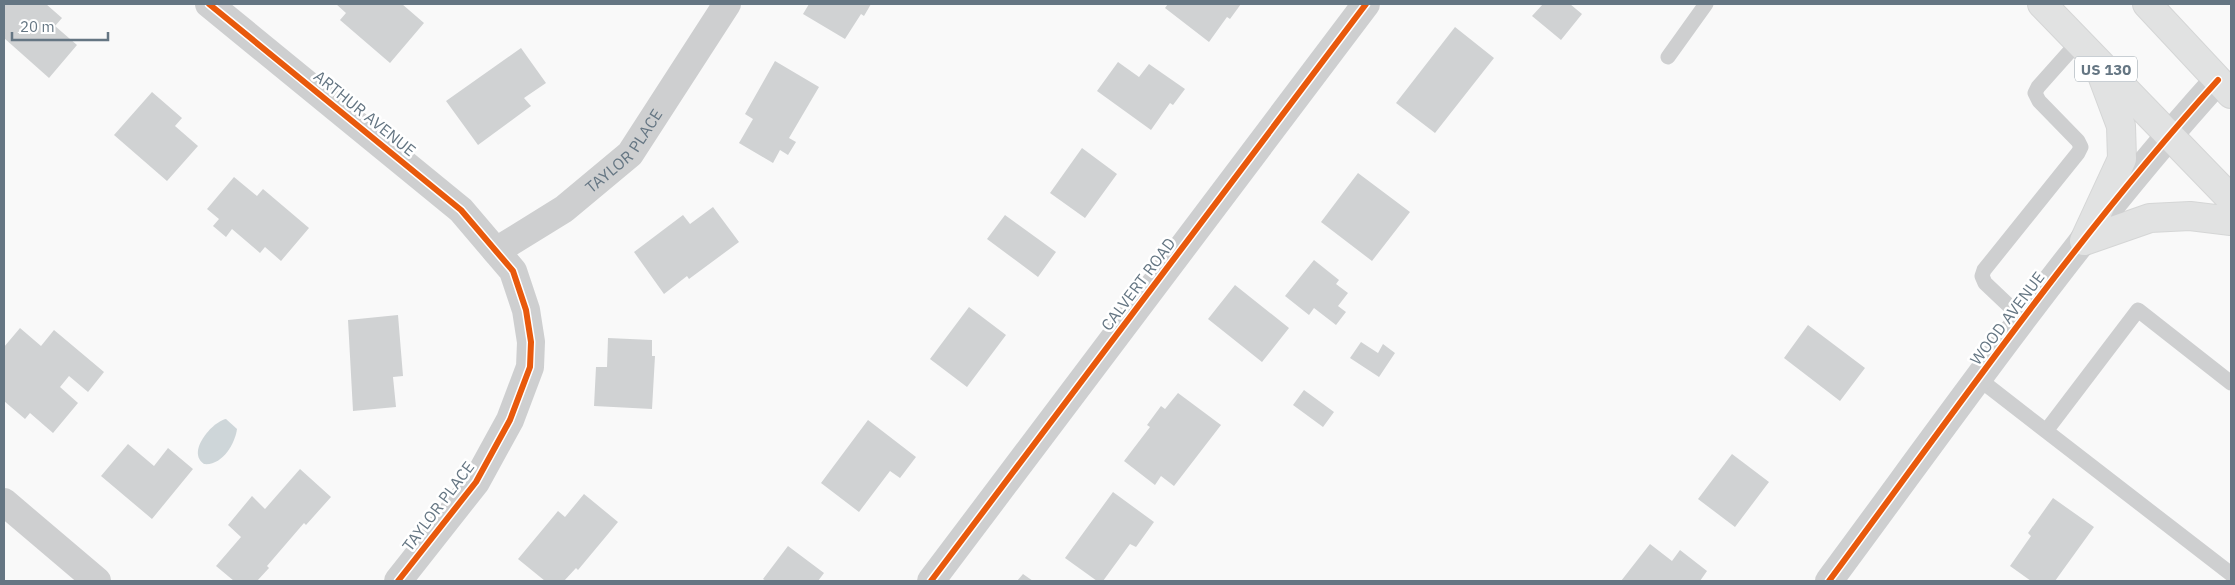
<svg xmlns="http://www.w3.org/2000/svg" width="2235" height="585" font-family="'IBM Plex Sans',sans-serif">
	<style>
		.water { fill: #ced6d9 }
		.building { fill: #d0d2d3 }
		.lines { fill: none; stroke-linecap: round; stroke-linejoin: round }
		.highway-casing { stroke: #d5d6d6; stroke-width: 30 }
		.lane { stroke: #cecfd0; stroke-width: 15 }
		.street { stroke: #cecfd0; stroke-width: 28 }
		.highway { stroke: #e1e2e2; stroke-width: 28 }
		.cycleway-casing { stroke: #fff; stroke-width: 9 }
		.cycleway { stroke: #e8590c; stroke-width: 6 }
		.labels { text-anchor: middle; dominant-baseline: central; stroke-width: 5; stroke-linejoin: round; paint-order: stroke }
		.shield { fill: #fff; stroke: #939fa8; stroke-width: 1 }
		.shield-label { font-size: 15px; font-weight: bold; fill: #657683 }
		.street-label { font-size: 16px; fill: #657683; stroke: #fff }
	</style>
	<rect width="100%" height="100%" fill="#f9f9f9"/>
	<path class="water" d="M226,419L237,429C235,444 222,466 204,464C186,452 212,422 226,419Z"/>
	<path class="building" d="M4,4H46L62,18L55,26L77,45L49,78L4,38Z
		M336,4H402L424,23L390,63L340,20L346,13Z
		M809,4H871L864,16L861,14L845,39L803,14Z
		M1168,4H1241L1230,19L1227,17L1209,42L1165,8Z
		M1543,4H1570L1582,14L1561,40L1532,16Z
		M1455,27L1494,58L1435,133L1396,103Z
		M521,48L546,83L524,98L531,106L478,145L446,101Z
		M775,61L819,87L789,138L796,142L788,155L780,150L773,163L739,143L753,119L745,114Z
		M1118,62L1139,77L1149,64L1185,89L1173,105L1170,103L1151,130L1097,91Z
		M152,92L182,118L175,126L198,146L167,181L114,135Z
		M1082,148L1117,174L1085,218L1050,193Z
		M1358,173L1410,212L1372,261L1321,222Z
		M234,177L257,196L263,189L309,228L281,261L265,247L260,253L232,229L226,237L213,226L219,219L207,209Z
		M713,207L739,242L689,279L687,276L664,294L634,252L683,215L690,224Z
		M1005,215L1056,252L1038,277L987,239Z
		M1314,260L1339,280L1336,284L1348,293L1338,306L1346,312L1336,325L1314,308L1309,315L1285,296Z
		M1235,285L1289,328L1262,362L1208,319Z
		M969,307L1006,335L967,387L930,359Z
		M398,315L403,376L393,377L396,407L353,411L348,320Z
		M1808,325L1865,368L1840,401L1784,358Z
		M20,328L41,346L54,330L104,372L88,392L69,376L60,387L78,403L53,433L30,413L25,419L4,401V347Z
		M608,338L652,340V356H655L652,409L594,406L596,367H607Z
		M1361,342L1378,353L1383,344L1395,353L1379,377L1350,358Z
		M1304,390L1334,412L1323,427L1293,405Z
		M1178,393L1221,425L1174,486L1161,476L1155,485L1124,461L1150,427L1147,425L1161,406L1165,409Z
		M868,420L916,457L900,478L890,471L859,512L821,483Z
		M128,444L154,466L168,448L193,469L152,519L101,476Z
		M1732,454L1769,482L1735,527L1698,499Z
		M300,469L331,497L306,525L304,523L267,566L269,568L257,581H234L216,566L241,537L228,525L252,496L265,509Z
		M1113,492L1154,522L1136,547L1130,544L1103,581H1097L1065,558Z
		M584,494L618,522L578,570L576,568L564,581H545L518,559L558,511L565,517Z
		M2053,498L2094,527L2055,581H2031L2010,566L2031,536L2028,533Z
		M1650,544L1672,561L1680,550L1707,571L1700,581H1621Z
		M788,546L824,573L818,581H766L763,579Z
		M1023,574L1033,581H1017Z"/>
	<g class="lines">
		<defs>
			<path id="highway" d="M2042,4L2231,199
				M2147,4L2231,94
				M2084,241L2122,159L2121,126L2100,70
				M2084,241L2150,218L2190,216L2231,221"/>
		</defs>
		<use href="#highway" class="highway-casing"/>
		<path class="lane" d="M1668,57L1706,4
			M2023,319L1985,283L1982,276L1984,270L2078,153L2081,147L2078,141L2039,101L2035,93L2038,87L2079,41
			M1979,379L2046,431L2138,310L2231,383
			M2046,431L2231,574"/>
		<g class="street">
			<path d="M209,4L461,210L513,271L526,310L531,342L530,367L510,420L476,482L398,581"/>
			<path id="s1" d="M496,251L564,209L630,154L727,4"/>
			<path d="M4,502L97,581"/>
			<path d="M931,581L1366,4"/>
			<path d="M1829,581C1955,411 2076,237 2218,80"/>
		</g>
		<use href="#highway" class="highway"/>
		<defs>
			<path id="cycleway" d="M209,4L461,210L513,271L526,310L531,342L530,367L510,420L476,482L398,581
				M931,581L1366,4
				M1829,581C1955,411 2076,237 2218,80"/>
		</defs>
		<use href="#cycleway" class="cycleway-casing"/>
		<use href="#cycleway" class="cycleway"/>
	</g>
	<g class="labels">
		<rect class="shield" x="2075" y="56.5" width="62" height="25" rx="4"/>
		<g class="shield-label">
			<text x="2106" y="69">US 130</text>
		</g>
		<g class="street-label">
			<text transform="translate(365 113) rotate(39)">ARTHUR AVENUE</text>
			<text stroke="none"><textPath href="#s1" startOffset="164">TAYLOR PLACE</textPath></text>
			<text transform="translate(1138 284) rotate(-53)">CALVERT ROAD</text>
			<text transform="translate(2007 318) rotate(-53)">WOOD AVENUE</text>
			<text transform="translate(438 506) rotate(-53)">TAYLOR PLACE</text>
		</g>
	</g>
	<rect width="2235" height="585" fill="none" stroke="#657683" stroke-width="10"/>
	<path d="M12 32v8h96v-8" fill="none" stroke="#657683" stroke-width="2.5"/>
	<text x="20" y="32" font-size="15" fill="#657683" stroke="#ffffff" stroke-width="4" paint-order="stroke">20 m</text>
</svg>
